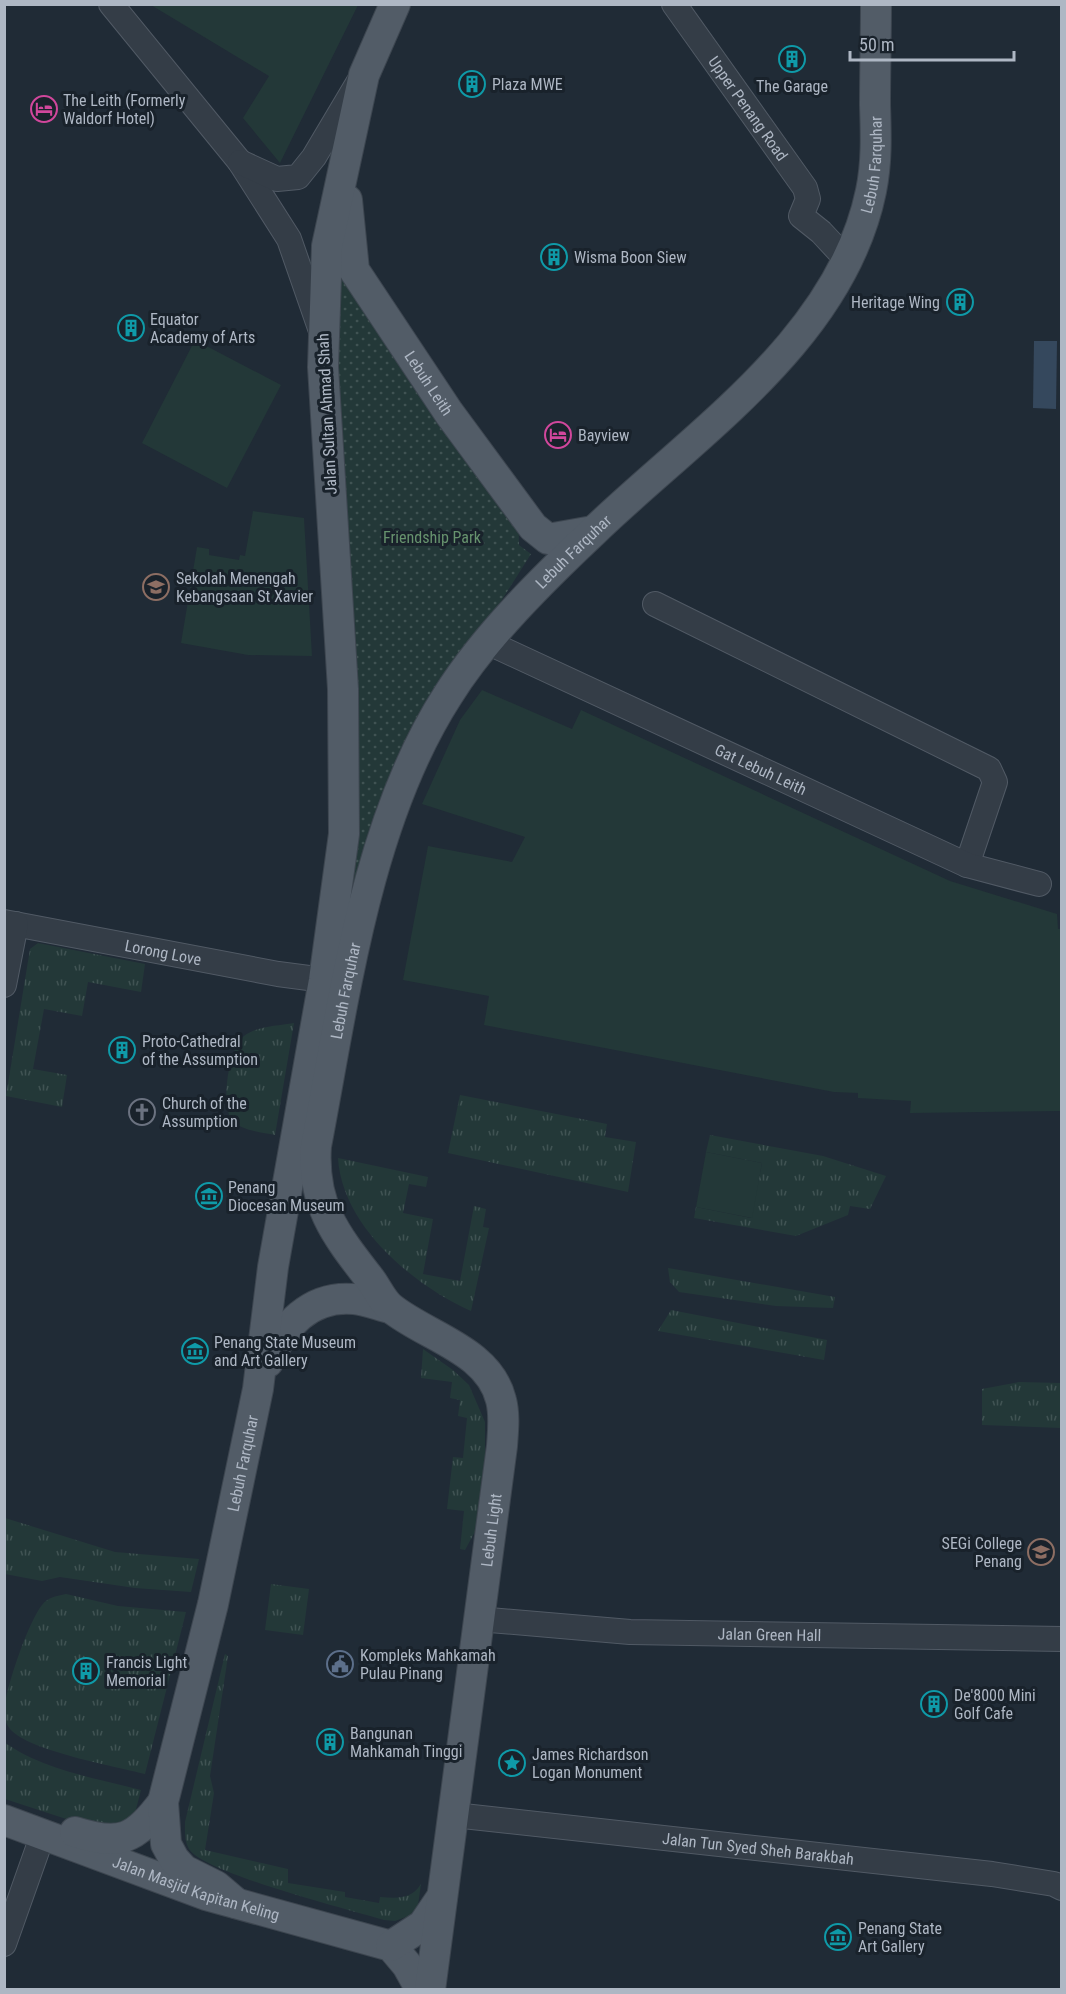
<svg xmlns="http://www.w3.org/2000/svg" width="1066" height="1994" font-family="'Roboto Condensed',sans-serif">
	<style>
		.grass { fill: url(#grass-tufts) }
		.park { fill: url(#park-dots) }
		.garden { fill: #233838 }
		.water { fill: #35485d }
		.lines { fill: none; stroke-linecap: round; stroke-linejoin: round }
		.minor-casing { stroke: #515a65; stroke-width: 26 }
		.major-casing { stroke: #3d4650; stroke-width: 32 }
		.minor { stroke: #343d47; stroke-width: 24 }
		.major { stroke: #525c67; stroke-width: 30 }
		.labels { text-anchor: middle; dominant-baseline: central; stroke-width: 6; stroke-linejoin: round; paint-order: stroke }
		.poi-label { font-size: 16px; fill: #aeb7c4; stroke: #19222b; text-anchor: start }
		.street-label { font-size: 16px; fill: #aeb7c4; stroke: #19222b }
		.park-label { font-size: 16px; fill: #67936e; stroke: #19222b }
	</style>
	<defs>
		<pattern id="grass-tufts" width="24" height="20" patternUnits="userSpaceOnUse" patternTransform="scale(1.5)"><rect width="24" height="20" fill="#233838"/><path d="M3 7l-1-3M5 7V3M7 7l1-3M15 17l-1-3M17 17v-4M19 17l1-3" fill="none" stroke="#405353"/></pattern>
		<pattern id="park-dots" width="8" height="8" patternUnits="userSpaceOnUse" patternTransform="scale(1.5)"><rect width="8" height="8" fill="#233838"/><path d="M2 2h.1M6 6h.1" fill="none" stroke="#405353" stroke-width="1.8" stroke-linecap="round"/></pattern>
	</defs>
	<rect width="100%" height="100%" fill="#202b36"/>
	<path class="grass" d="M38,943L145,964L141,992L88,982L82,1016L44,1009L33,1069L67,1075L62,1107L6,1096L30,949Z
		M294,1023L275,1135C262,1132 241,1131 232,1120C220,1105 229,1047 244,1036C257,1026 277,1026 294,1023Z
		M460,1095L607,1124L605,1137L636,1142L628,1192L448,1153Z
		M710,1135L823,1156L886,1176L870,1209L850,1206L848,1215L796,1236L694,1218L696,1207L751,1218L762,1163L706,1152Z
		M338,1158L428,1177L426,1187L409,1184L403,1213L433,1219L423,1274L460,1281L474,1206L486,1209L483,1227L489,1228L471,1311C413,1285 342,1226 338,1158Z
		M668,1268L835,1297L833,1308L776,1306L679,1292L670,1282Z
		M671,1310L827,1340L824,1360L658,1331Z
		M423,1349L453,1370L469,1385L485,1422V1456L477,1528L465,1550L460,1549L464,1511L447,1509L453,1457L463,1458L467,1418L458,1416L460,1400L450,1398L452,1382L421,1378Z
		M1019,1382L1061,1383V1428L982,1425V1389Z
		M5,1518L115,1552L199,1559L191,1592L135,1588L60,1577L42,1581L5,1574Z
		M271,1584L309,1589L303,1635L265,1630Z
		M66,1594L118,1606L186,1612L145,1774C114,1766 29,1751 10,1729C4,1722 3,1713 5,1704C8,1682 29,1621 42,1605C48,1597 57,1596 66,1594Z
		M225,1654L228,1656L210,1776L214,1793L205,1850L288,1869V1883L345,1892V1897L379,1903L380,1897C397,1898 411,1900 421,1884L418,1905L414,1914L395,1921L384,1920C350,1910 204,1873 189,1849C184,1840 185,1831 185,1822Z
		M4,1742C43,1770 95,1778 141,1790L135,1813L130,1820L100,1830L5,1799Z"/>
	<path class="park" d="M335,239L518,508L519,545L531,554L479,636L345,922Z"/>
	<path class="garden" d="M151,5H358L280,163L243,118L269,76Z
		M195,340L281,385L227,488L142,443Z
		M253,511L304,518L312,656L248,655L181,643L197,547L209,549V555L239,560L240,555L245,556Z
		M482,690L572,729L581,710L950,881L1057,914L1058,929H1062L1061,1111L910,1113L911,1101L858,1098V1093L834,1092L484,1025L489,996L403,980L428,846L512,862L525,837L422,804L460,720Z
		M706,1152L762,1163L752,1218L696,1207Z"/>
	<path class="water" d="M1034,341H1057L1056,409L1033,408Z"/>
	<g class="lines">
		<defs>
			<g id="minor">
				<path d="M111,4L240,162L289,239L321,331"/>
				<path id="s1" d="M674,4L805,188L808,199L801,216L821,232L848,261"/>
				<path d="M240,162L277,179L298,177L314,157L358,83"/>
				<path d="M655,604L989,769L995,782L967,865"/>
				<path id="s2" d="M487,642L967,865L1039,884"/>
				<path id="s3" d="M4,922L278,974L324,980"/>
				<path d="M4,985L16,924"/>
				<path id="s4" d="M478,1619L630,1632L1062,1639"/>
				<path id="s5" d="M454,1815L992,1874L1054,1884L1062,1888"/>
				<path d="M4,1944L43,1834"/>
			</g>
			<g id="major">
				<path id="s6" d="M347,200L354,270L449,413L533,527L548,539L593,531"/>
				<path d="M268,1362C283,1326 310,1295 354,1299C365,1300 378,1305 390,1308"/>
				<path id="s7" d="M4,1820L206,1895L391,1946L407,1965L421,1990"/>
				<path d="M75,1832C120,1846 135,1840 163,1802"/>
				<path id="s8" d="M236,1903L216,1886L184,1870L174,1859L166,1844L163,1802L213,1604L258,1389L273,1267L324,980L344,834L343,689L323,367L327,246L364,75L395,4"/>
				<path d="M391,1946L423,1925L442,1897"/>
				<path id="s9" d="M430,1990L502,1446C503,1431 505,1415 501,1400C489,1350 427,1337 391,1308C382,1301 377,1288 370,1279C335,1234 312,1205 316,1146C344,1000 366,822 448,695C485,636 543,579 594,531C696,433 841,338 871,191C877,162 876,134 875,105C875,71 876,38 876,4"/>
			</g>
		</defs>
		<use href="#minor" class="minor-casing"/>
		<use href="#major" class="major-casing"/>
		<use href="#minor" class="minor"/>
		<use href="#major" class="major"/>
	</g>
	<defs>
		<symbol id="building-ring" viewBox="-11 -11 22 22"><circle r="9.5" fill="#19222b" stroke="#0f9aa8" stroke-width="1.5"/><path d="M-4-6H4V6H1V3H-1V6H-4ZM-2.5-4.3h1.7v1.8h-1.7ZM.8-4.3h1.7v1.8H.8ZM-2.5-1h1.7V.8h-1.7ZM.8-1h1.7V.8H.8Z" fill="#0f9aa8"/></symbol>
		<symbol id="hotel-ring" viewBox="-11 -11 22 22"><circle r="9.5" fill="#19222b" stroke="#d1479c" stroke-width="1.5"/><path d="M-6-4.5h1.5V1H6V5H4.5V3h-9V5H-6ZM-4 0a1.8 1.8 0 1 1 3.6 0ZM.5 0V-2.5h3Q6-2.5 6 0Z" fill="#d1479c"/></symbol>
		<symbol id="school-ring" viewBox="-11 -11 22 22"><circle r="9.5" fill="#19222b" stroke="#8d6e63" stroke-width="1.5"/><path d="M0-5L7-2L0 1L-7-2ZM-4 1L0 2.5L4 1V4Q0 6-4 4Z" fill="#8d6e63"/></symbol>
		<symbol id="church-ring" viewBox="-11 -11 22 22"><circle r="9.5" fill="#19222b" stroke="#6b7280" stroke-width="1.5"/><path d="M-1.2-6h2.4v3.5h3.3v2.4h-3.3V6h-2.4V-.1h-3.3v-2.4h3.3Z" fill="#6b7280"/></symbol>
		<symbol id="museum-ring" viewBox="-11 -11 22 22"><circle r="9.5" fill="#19222b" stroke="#0f9aa8" stroke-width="1.5"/><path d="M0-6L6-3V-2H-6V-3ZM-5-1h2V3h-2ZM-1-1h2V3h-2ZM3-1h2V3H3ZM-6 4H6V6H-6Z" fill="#0f9aa8"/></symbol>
		<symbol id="university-ring" viewBox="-11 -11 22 22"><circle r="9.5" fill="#19222b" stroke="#8d6e63" stroke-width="1.5"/><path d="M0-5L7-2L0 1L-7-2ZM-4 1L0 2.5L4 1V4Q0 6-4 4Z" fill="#8d6e63"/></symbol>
		<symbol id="civic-ring" viewBox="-11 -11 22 22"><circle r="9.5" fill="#19222b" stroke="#5c6f8a" stroke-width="1.5"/><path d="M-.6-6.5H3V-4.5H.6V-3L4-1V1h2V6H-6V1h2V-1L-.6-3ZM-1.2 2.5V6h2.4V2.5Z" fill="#5c6f8a"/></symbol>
		<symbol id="sight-ring" viewBox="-11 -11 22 22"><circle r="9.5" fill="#19222b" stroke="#0f9aa8" stroke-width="1.5"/><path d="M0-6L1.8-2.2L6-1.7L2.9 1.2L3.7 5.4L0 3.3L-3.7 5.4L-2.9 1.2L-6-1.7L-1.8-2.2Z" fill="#0f9aa8"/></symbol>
	</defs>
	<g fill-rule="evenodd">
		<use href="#building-ring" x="777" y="44" width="30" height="30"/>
		<use href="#building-ring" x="457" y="69" width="30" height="30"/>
		<use href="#hotel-ring" x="29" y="94" width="30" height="30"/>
		<use href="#building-ring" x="539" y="242" width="30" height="30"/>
		<use href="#building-ring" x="945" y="287" width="30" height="30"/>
		<use href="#building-ring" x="116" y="313" width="30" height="30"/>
		<use href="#hotel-ring" x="543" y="420" width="30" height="30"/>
		<use href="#school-ring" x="141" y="572" width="30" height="30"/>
		<use href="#building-ring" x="107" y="1035" width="30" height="30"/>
		<use href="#church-ring" x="127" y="1097" width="30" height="30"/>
		<use href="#museum-ring" x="194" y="1181" width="30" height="30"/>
		<use href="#museum-ring" x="180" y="1336" width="30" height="30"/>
		<use href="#university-ring" x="1026" y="1537" width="30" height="30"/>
		<use href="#civic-ring" x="325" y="1649" width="30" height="30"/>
		<use href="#building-ring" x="71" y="1656" width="30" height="30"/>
		<use href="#building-ring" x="919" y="1689" width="30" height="30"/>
		<use href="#building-ring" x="315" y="1727" width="30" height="30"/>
		<use href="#sight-ring" x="497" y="1748" width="30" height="30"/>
		<use href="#museum-ring" x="823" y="1922" width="30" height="30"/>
	</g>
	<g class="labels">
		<g class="poi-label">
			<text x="492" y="84">Plaza MWE</text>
			<text x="792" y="86" text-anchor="middle">The Garage</text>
			<text x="63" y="100">The Leith (Formerly<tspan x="63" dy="18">Waldorf Hotel)</tspan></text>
			<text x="574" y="257">Wisma Boon Siew</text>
			<text x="940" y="302" text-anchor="end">Heritage Wing</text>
			<text x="150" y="319">Equator<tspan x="150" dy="18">Academy of Arts</tspan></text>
			<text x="578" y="435">Bayview</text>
			<text x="176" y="578">Sekolah Menengah<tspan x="176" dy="18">Kebangsaan St Xavier</tspan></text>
			<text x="142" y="1041">Proto-Cathedral<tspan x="142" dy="18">of the Assumption</tspan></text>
			<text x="162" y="1103">Church of the<tspan x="162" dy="18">Assumption</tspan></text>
			<text x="228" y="1187">Penang<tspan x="228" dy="18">Diocesan Museum</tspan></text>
			<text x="214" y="1342">Penang State Museum<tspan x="214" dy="18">and Art Gallery</tspan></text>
			<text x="1022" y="1543" text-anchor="end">SEGi College<tspan x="1022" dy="18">Penang</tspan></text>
			<text x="360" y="1655">Kompleks Mahkamah<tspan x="360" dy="18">Pulau Pinang</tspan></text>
			<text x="106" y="1662">Francis Light<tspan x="106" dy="18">Memorial</tspan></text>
			<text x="954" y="1695">De'8000 Mini<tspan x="954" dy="18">Golf Cafe</tspan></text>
			<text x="350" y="1733">Bangunan<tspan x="350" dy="18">Mahkamah Tinggi</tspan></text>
			<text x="532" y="1754">James Richardson<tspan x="532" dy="18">Logan Monument</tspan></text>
			<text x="858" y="1928">Penang State<tspan x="858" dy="18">Art Gallery</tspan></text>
		</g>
		<g class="street-label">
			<text stroke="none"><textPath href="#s1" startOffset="128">Upper Penang Road</textPath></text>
			<text stroke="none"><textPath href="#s9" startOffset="2092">Lebuh Farquhar</textPath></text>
			<text stroke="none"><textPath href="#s6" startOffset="206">Lebuh Leith</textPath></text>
			<text transform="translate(327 414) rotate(-93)">Jalan Sultan Ahmad Shah</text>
			<text stroke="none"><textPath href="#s9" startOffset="1590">Lebuh Farquhar</textPath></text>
			<text stroke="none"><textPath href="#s2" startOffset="302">Gat Lebuh Leith</textPath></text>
			<text stroke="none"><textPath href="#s3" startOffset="162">Lorong Love</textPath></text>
			<text stroke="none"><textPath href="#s9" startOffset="1084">Lebuh Farquhar</textPath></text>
			<text stroke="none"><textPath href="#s8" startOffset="484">Lebuh Farquhar</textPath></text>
			<text stroke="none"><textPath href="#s9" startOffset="464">Lebuh Light</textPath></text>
			<text stroke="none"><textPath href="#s4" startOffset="292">Jalan Green Hall</textPath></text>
			<text stroke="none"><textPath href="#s5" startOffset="306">Jalan Tun Syed Sheh Barakbah</textPath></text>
			<text stroke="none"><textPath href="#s7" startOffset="204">Jalan Masjid Kapitan Keling</textPath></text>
		</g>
		<g class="park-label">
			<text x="432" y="537">Friendship Park</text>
		</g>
	</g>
	<rect width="1066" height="1994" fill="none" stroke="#aeb7c4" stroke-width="12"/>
	<path d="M850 51v9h164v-9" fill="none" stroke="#aeb7c4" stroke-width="3"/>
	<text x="859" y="51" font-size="18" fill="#aeb7c4" stroke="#19222b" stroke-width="4.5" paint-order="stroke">50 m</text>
</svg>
